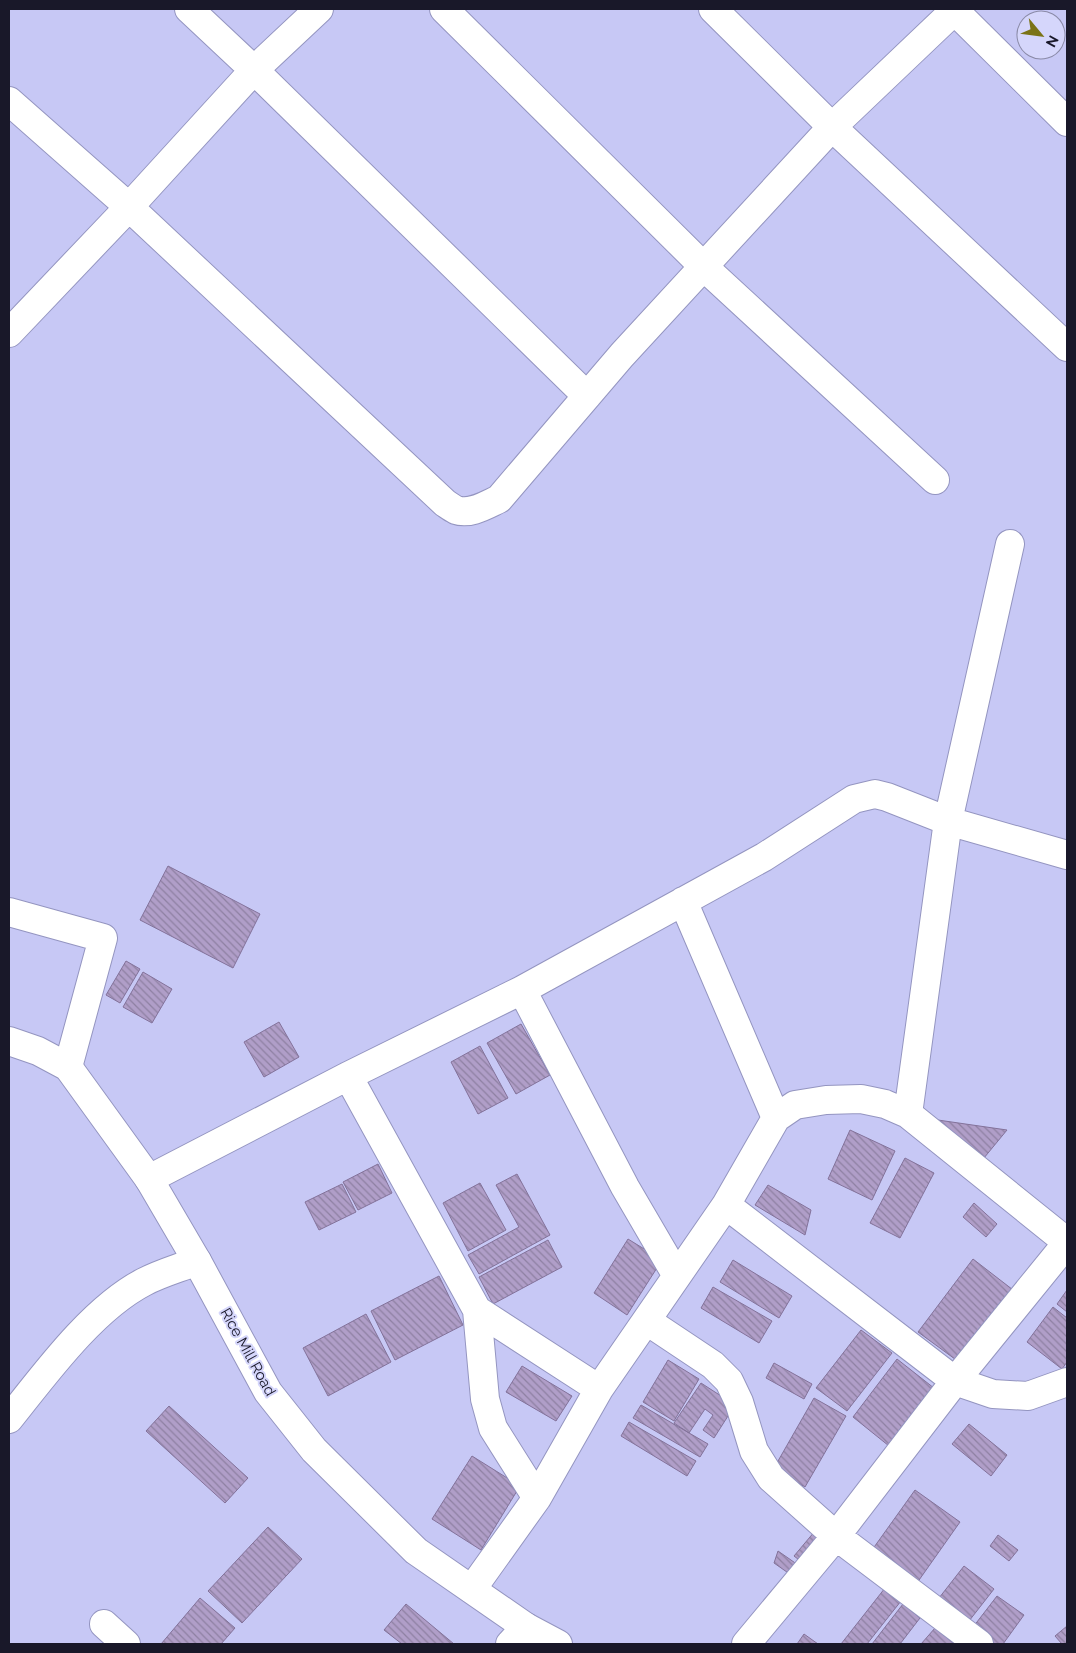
<svg xmlns="http://www.w3.org/2000/svg" width="1076" height="1653" font-family="Raleway,sans-serif">
	<style>
		.building { fill: url(#building-back-hatch); stroke: #83729a }
		.lines { fill: none; stroke-linecap: round; stroke-linejoin: round }
		.street-casing { stroke: #9495c0; stroke-width: 30 }
		.secondary-casing { stroke: #9495c0; stroke-width: 30 }
		.street { stroke: #fff; stroke-width: 28 }
		.secondary { stroke: #fff; stroke-width: 28 }
		.labels { text-anchor: middle; dominant-baseline: central; stroke-width: 4; stroke-linejoin: round; paint-order: stroke }
		.street-label { font-size: 15px; fill: #191829; stroke: #d5d6fb }
	</style>
	<defs>
		<pattern id="building-back-hatch" width="6" height="6" patternUnits="userSpaceOnUse" patternTransform="scale(1.25)"><rect width="6" height="6" fill="#b09ec8"/><path d="M-1 5l2 2M0 0l6 6M5-1l2 2" fill="none" stroke="#8e80a2"/></pattern>
	</defs>
	<rect width="100%" height="100%" fill="#c7c8f5"/>
	<path class="building" d="M168,866L260,914L233,968L140,920Z
		M126,961L140,969L120,1003L106,995Z
		M143,972L172,989L152,1023L123,1007Z
		M279,1022L299,1057L264,1077L244,1042Z
		M521,1024L550,1075L516,1094L487,1043Z
		M480,1046L508,1098L478,1114L451,1062Z
		M924,1118L1007,1130L979,1164Z
		M850,1130L895,1151L872,1200L828,1179Z
		M905,1158L934,1173L900,1238L870,1223Z
		M378,1164L392,1193L358,1210L343,1182Z
		M517,1174L550,1235L479,1274L468,1255L519,1227L496,1185Z
		M480,1183L506,1230L468,1251L443,1203Z
		M342,1184L356,1212L319,1230L305,1202Z
		M768,1185L811,1210L805,1235L755,1205Z
		M974,1203L997,1224L986,1237L963,1217Z
		M628,1239L662,1260L627,1315L594,1293Z
		M548,1240L562,1267L493,1304L479,1277Z
		M973,1259L1017,1293L963,1365L918,1332Z
		M733,1260L792,1296L779,1318L720,1282Z
		M439,1276L463,1325L395,1360L371,1311Z
		M713,1287L772,1321L759,1343L701,1308Z
		M1067,1290V1312L1057,1304Z
		M1053,1307L1067,1318V1362L1062,1369L1027,1342Z
		M366,1314L391,1362L328,1396L303,1348Z
		M861,1330L892,1353L847,1411L816,1388Z
		M897,1359L939,1392L894,1450L853,1417Z
		M668,1360L699,1379L674,1421L643,1402Z
		M774,1363L812,1384L804,1399L766,1378Z
		M522,1366L572,1396L556,1421L506,1392Z
		M701,1383L735,1405L714,1438L703,1430L713,1415L705,1409L689,1433L674,1423Z
		M814,1398L846,1416L805,1487L774,1468Z
		M641,1405L708,1444L700,1457L633,1418Z
		M169,1406L248,1478L225,1503L146,1431Z
		M629,1422L696,1461L687,1476L621,1436Z
		M969,1424L1007,1455L991,1476L952,1444Z
		M472,1456L520,1486L481,1550L432,1519Z
		M915,1490L960,1522L912,1590L867,1557Z
		M268,1527L302,1559L242,1623L208,1591Z
		M815,1531L827,1541L807,1566L794,1556Z
		M998,1535L1018,1550L1009,1561L990,1546Z
		M778,1551L801,1567L794,1577L774,1563Z
		M964,1566L994,1589L969,1621L939,1598Z
		M885,1588L901,1601L867,1644H841Z
		M997,1596L1024,1615L1003,1644H989L970,1631Z
		M200,1598L235,1628L221,1644H161Z
		M406,1604L454,1644H402L384,1630Z
		M903,1604L920,1618L900,1644H872Z
		M1067,1626V1644H1062L1055,1636Z
		M935,1628L955,1644H921Z
		M804,1634L818,1644H797Z"/>
	<g class="lines">
		<defs>
			<path id="street" d="M189,9L254,70L587,396
				M444,9L704,267L935,480
				M713,9L832,127L1067,347
				M953,9L1067,122
				M9,101L129,207L445,503C448,505 452,508 456,510C470,515 486,505 499,499L622,355L832,127L956,9
				M9,333L129,207L254,70L319,9
				M9,912L103,938L68,1067
				M522,990L625,1187L677,1276
				M348,1076L477,1310L599,1389
				M908,1114L948,821L1010,544
				M776,1118L795,1105L826,1100L861,1099L885,1104L908,1114L1067,1242
				M149,1179L348,1076L522,990L764,857L854,799L875,794L887,797L948,821L1067,855
				M726,1205L955,1381L993,1394L1028,1396L1067,1382
				M477,1310L485,1399L493,1428L537,1498
				M647,1321L713,1365L729,1381L739,1402L754,1451L771,1478L836,1536L979,1644
				M9,1419C45,1374 92,1309 144,1282C161,1273 180,1268 197,1261
				M472,1589L537,1498L599,1389L726,1205L776,1118L683,901
				M104,1624L126,1644
				M510,1644L526,1627
				M746,1644L836,1536L955,1381L1067,1243"/>
			<path id="secondary" d="M9,1041L38,1051L68,1067L149,1179L197,1261L268,1392L314,1450L416,1551L526,1627L558,1644"/>
		</defs>
		<use href="#street" class="street-casing"/>
		<use href="#secondary" class="secondary-casing"/>
		<use href="#street" class="street"/>
		<use href="#secondary" class="secondary"/>
	</g>
	<g class="labels">
		<g class="street-label">
			<text transform="translate(248 1352) rotate(61)">Rice Mill Road</text>
		</g>
	</g>
	<rect width="1076" height="1653" fill="none" stroke="#191829" stroke-width="20"/>
	<g transform="translate(1041 35) rotate(119)"><circle r="24" fill="#d5d6fb" stroke="#8a8aa7"/>
	<path d="M0-4L9 19L0 12L-9 19Z" fill="#7b7316"/>
	<text y="-8" font-size="14" font-weight="bold" text-anchor="middle" fill="#191829">N</text>
	</g>
</svg>
